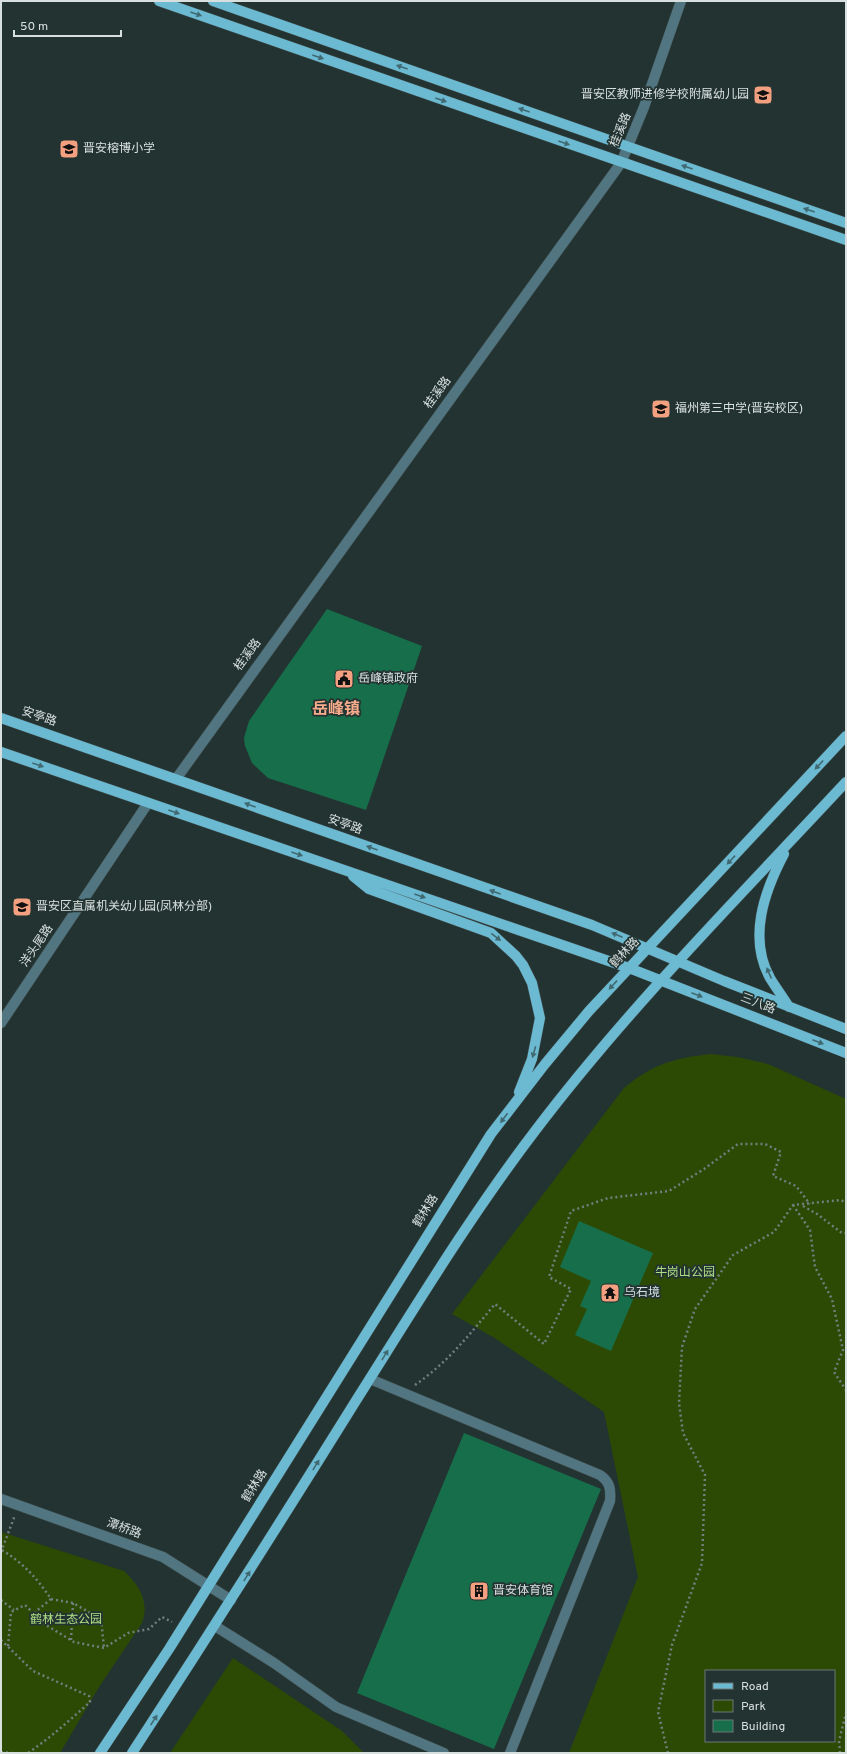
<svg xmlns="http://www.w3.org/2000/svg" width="847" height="1754" font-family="Overpass,'Noto Sans SC',sans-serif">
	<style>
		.green { fill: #2d4a04; fill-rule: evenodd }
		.building { fill: #166f4a }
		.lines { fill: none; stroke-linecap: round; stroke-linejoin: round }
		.minor-casing { stroke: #404f4e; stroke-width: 11 }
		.major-casing { stroke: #404f4e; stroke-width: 11 }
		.path { stroke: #727f7e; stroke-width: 2.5; stroke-dasharray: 2 3; stroke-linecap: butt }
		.minor { stroke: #517581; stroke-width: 10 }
		.major { stroke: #6bbad2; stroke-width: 10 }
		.oneway { fill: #406972 }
		.labels { text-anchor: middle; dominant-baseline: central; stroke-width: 3.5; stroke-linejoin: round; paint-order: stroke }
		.poi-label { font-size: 12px; fill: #d7e0df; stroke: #233332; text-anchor: start }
		.street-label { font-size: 12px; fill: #d7e0df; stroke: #233332 }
		.park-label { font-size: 12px; fill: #aede82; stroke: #233332 }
		.district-label { font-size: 16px; font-weight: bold; fill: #f8ac8c; stroke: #233332 }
	</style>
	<rect width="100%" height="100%" fill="#233332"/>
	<path class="green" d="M711,1054L737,1057L768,1064L846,1099V1753H569L638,1577L604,1412L493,1337L452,1314L624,1088C653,1064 674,1058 711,1054ZM706,1671H834V1741H706Z
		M1,1532L124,1571C139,1585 150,1602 142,1623L99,1687L60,1753H1Z
		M233,1658L342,1731L364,1753H170Z"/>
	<path class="building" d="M327,609L422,646L366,810L268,778L252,763L245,746L244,738L249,721Z
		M579,1221L653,1253L611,1351L575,1335L587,1309L580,1306L591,1281L560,1267Z
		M464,1433L601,1489L494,1749L357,1693Z"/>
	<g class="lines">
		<defs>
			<path id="minor" d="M176,779L621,163L644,107L681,1
				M1,1023L148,803
				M370,1379L600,1475C610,1482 611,1489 610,1501L510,1753
				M1,1499L163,1557L231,1600
				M215,1626L274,1663L336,1707L444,1753"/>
			<path id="major" d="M159,1L846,240
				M213,1L846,223
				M1,718L592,925L724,981L846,1029
				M1,752L629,968L846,1053
				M784,854C764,892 748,938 770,978C776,988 783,997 789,1007
				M353,876L369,889L491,933L516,956L523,965L532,983L540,1018L532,1059L519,1092
				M100,1753L169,1649L491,1134L545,1064L589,1011L846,736
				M132,1753C208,1636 283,1518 357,1399C414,1309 470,1216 535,1131C629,1007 740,896 846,782"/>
		</defs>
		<use href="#minor" class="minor-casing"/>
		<use href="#major" class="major-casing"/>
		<path class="path" d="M793,1205L810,1230L815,1267L832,1299L843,1350L834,1372L846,1390
			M803,1206L817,1214L842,1233H846
			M415,1385C447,1363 470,1334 495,1304L544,1344L571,1289L549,1277L571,1211L608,1198L669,1191L704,1169L738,1144H765L781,1152L773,1176L796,1186L810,1204
			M2,1550C24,1564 36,1577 51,1599L73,1603L101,1619L104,1648
			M1,1552L15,1515
			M1,1600L14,1610
			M34,1613L51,1599
			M1,1640L33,1671L89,1696L90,1702C70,1720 50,1738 28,1753
			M71,1640L73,1603
			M8,1646L11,1612L25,1605L46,1625L74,1642L104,1648L128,1633L149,1629L162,1617L172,1622
			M1,1752L12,1753
			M668,1753L658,1712L672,1645L702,1563L705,1475L683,1433L679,1403L682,1347L695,1309L733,1255L774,1232L793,1205L841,1200L846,1203
			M840,1753L839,1741L846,1713"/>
		<use href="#minor" class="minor"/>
		<use href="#major" class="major"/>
	</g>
	<defs><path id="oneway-solid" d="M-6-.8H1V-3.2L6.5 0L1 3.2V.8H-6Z"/></defs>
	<g class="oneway">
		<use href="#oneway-solid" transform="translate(196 14) rotate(19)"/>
		<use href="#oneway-solid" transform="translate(318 57) rotate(19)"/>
		<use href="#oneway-solid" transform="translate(402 67) rotate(-161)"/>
		<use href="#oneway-solid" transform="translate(441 100) rotate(19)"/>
		<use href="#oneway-solid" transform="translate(524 110) rotate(-161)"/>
		<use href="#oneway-solid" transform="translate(564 143) rotate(19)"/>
		<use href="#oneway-solid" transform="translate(687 167) rotate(-161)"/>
		<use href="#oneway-solid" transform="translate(809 210) rotate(-161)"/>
		<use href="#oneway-solid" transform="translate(38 765) rotate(19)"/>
		<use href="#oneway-solid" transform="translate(819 765) rotate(133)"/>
		<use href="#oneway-solid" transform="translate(250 805) rotate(-160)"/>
		<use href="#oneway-solid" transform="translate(174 812) rotate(19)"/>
		<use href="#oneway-solid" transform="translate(372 848) rotate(-160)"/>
		<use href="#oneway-solid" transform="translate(297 854) rotate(19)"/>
		<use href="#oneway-solid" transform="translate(731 860) rotate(133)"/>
		<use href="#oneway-solid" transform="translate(495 892) rotate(-160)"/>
		<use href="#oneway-solid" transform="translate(420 896) rotate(19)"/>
		<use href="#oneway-solid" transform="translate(617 935) rotate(-157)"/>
		<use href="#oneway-solid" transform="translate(496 937) rotate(38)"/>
		<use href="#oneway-solid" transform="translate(769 973) rotate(-113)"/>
		<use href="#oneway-solid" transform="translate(613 985) rotate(133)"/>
		<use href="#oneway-solid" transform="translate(697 995) rotate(21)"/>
		<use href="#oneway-solid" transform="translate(818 1042) rotate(21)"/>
		<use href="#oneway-solid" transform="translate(534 1052) rotate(106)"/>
		<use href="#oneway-solid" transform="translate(504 1118) rotate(127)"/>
		<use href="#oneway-solid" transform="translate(385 1355) rotate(-58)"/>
		<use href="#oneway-solid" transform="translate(316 1465) rotate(-58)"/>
		<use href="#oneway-solid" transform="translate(247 1576) rotate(-58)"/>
		<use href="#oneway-solid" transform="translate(154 1720) rotate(-57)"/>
	</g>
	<defs>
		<symbol id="school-square" viewBox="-11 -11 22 22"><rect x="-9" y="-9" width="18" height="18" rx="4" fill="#f2a07f" stroke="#233332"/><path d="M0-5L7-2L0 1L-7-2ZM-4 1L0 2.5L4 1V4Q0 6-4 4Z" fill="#111"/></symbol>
		<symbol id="civic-square" viewBox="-11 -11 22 22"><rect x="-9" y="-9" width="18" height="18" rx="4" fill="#f2a07f" stroke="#233332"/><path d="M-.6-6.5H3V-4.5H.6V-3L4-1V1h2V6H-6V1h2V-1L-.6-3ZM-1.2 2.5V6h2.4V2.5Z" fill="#111"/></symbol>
		<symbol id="temple-square" viewBox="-11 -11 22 22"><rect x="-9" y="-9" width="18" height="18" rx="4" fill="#f2a07f" stroke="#233332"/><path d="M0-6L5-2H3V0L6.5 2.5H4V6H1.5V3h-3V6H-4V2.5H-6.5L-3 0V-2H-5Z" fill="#111"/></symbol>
		<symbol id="building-square" viewBox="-11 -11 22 22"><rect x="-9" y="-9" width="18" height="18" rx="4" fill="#f2a07f" stroke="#233332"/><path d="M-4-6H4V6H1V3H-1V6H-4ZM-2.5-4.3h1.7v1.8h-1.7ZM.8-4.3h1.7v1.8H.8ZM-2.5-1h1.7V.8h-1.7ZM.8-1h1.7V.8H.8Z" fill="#111"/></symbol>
	</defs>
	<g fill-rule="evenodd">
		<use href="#school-square" x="752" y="84" width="22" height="22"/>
		<use href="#school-square" x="58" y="138" width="22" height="22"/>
		<use href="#school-square" x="650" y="398" width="22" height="22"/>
		<use href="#civic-square" x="333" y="668" width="22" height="22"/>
		<use href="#school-square" x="11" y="896" width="22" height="22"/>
		<use href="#temple-square" x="599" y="1282" width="22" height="22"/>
		<use href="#building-square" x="468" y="1580" width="22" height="22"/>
	</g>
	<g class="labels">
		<g class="poi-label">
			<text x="749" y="95" text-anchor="end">晋安区教师进修学校附属幼儿园</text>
			<text x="83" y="149">晋安榕博小学</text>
			<text x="675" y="409">福州第三中学(晋安校区)</text>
			<text x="358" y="679">岳峰镇政府</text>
			<text x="36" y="907">晋安区直属机关幼儿园(凤林分部)</text>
			<text x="624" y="1293">乌石境</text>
			<text x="493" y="1591">晋安体育馆</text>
		</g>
		<g class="street-label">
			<text transform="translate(621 130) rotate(-67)">桂溪路</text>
			<text transform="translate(438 393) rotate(-54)">桂溪路</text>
			<text transform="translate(248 655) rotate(-54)">桂溪路</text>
			<text transform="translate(39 717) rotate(19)">安亭路</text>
			<text transform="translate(345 825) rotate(20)">安亭路</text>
			<text transform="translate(37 946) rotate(-56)">洋头尾路</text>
			<text transform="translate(625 953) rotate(-46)">鹤林路</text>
			<text transform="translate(758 1004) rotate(21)">三八路</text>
			<text transform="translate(426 1211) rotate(-58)">鹤林路</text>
			<text transform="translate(255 1486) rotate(-58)">鹤林路</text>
			<text transform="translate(124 1529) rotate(20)">潭桥路</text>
		</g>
		<g class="park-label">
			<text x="685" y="1273">牛岗山公园</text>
			<text x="66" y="1620">鹤林生态公园</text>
		</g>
		<g class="district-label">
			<text x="336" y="710">岳峰镇</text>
		</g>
	</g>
	<rect width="847" height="1754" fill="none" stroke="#d7e0df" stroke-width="4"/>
	<rect x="705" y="1670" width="130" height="72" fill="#233332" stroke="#6b7877"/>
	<rect x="713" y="1683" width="20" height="6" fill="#6bbad2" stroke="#6b7877"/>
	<text x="741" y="1690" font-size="12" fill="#d7e0df">Road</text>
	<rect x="713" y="1700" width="20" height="12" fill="#2d4a04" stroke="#6b7877"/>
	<text x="741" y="1710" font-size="12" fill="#d7e0df">Park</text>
	<rect x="713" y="1720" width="20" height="12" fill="#166f4a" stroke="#6b7877"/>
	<text x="741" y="1730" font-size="12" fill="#d7e0df">Building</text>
	<path d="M14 30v6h107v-6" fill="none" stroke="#d7e0df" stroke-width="2"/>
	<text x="20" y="30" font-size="12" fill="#d7e0df" stroke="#233332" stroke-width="3" paint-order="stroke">50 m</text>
</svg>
